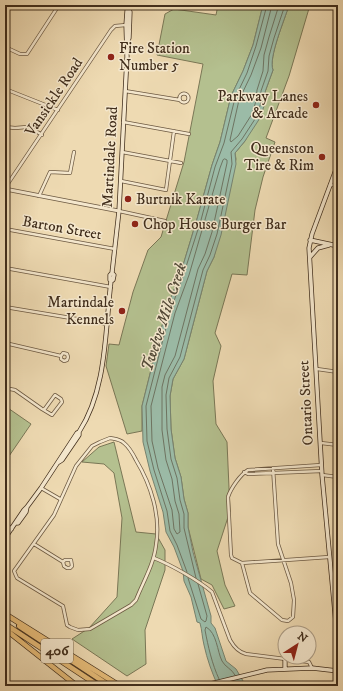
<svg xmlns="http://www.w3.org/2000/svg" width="343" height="691" font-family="'IM FELL DW Pica',serif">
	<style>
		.green { fill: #b4c08f; stroke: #7a7756 }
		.water { fill: #9bbba7; stroke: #77836f }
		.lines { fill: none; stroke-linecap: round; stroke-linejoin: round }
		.shore { stroke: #6e7462; stroke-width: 1 }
		.minor-casing { stroke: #6c5942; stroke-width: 4 }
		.tertiary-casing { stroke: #6c5942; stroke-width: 4.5 }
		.secondary-casing { stroke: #412e1c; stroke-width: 5 }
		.motorway-casing { stroke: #412e1c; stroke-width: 6 }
		.minor { stroke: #f4e7cd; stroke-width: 2.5 }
		.tertiary { stroke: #f4e7cd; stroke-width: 3 }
		.secondary { stroke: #f4e7cd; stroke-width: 3.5 }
		.motorway { stroke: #e7bd79; stroke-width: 4.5 }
		.poi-dot { fill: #8f2418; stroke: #f4e7cd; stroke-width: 1.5 }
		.labels { text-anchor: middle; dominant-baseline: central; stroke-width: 3; stroke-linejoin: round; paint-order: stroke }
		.shield { fill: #f4e7cd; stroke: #776651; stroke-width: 1 }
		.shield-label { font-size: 14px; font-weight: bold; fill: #412e1c }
		.poi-label { font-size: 15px; fill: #412e1c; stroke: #f4e7cd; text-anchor: start }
		.street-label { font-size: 15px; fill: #412e1c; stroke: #f4e7cd }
		.water-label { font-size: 16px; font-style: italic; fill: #534a38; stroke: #f4e7cd }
	</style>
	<rect width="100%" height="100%" fill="#eedab2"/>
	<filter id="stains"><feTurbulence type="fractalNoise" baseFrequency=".005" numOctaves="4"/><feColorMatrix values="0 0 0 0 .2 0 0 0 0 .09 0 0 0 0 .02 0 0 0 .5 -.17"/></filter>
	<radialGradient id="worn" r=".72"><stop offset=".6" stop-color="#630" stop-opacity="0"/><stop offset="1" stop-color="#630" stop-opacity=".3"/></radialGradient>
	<path class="green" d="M218,5H263L253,45L243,71L231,96L220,142L212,165L197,219L181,272L166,310L142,406V431L127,434L106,366L109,344L119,345L133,292L148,250L161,237L184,162L203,64L157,55L165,14L174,9L216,15Z
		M289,5H310L289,76L266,138L275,142L263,177L255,210L247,275L232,274L215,333L221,346L213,381L216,424L227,442L230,511L217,551L225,585L235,606L224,609L212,585L201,579L188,527V513L184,499L181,477L175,458L171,429L170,396L173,379L184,359L207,271L214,257L236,159L235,153L245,141L265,103V92L273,70C268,58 285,19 289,5Z
		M5,406L31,424L5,462Z
		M114,442L136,532L156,534L165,550V570L145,630L146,664L127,676L72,639L89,628L117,597L122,518L114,473L104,464L82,462L99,447Z"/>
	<path class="water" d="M263,5H289C285,19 268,58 273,70L265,92V103L260,118L245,141L235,153L236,164L221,235L214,257L207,271L184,359L173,379L170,396L171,429L175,458L181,477L184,499L188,513V527L193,552L211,616V623L215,628L226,661L236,669L246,686H218C212,673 207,659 204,645C202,637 202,630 200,623L197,622L191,597L184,581L183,571L174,547L166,532L163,512L150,471L143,442L142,406L166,310L181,272L197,219L212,165L220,142L231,96L243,71L253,45Z"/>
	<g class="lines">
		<path class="shore" d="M272,5L261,48L251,75L239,100L230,140L231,142L238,136L252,114L256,101L257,90L263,71L264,55L269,37L279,5
			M225,159L227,160V163L212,232L205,254L198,269L175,356L165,375L162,387V430L166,460L172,479L175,501L179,514L180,532L177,534L174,529L172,510L158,468L152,441L151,406L175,313L189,275L220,168L223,160Z
			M187,572L177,545L170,531L167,511L154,470L147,441L146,406L170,312L184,273L201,220L215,167L224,143L235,98L247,73L256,46L267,5
			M188,578L201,619L205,622L206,621L207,616L198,584
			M196,578L184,528V514L180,500L177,478L171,459L167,429L166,395L169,378L180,357L203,270L210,255L217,234L232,164L231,152L242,139L257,116L261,102V91L268,71L269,56L274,38L285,5
			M219,679C212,664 208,646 205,630L206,627C217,633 217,651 222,661C225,667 232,669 235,675"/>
		<defs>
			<path id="minor" d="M198,5H203
				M5,9L9,5
				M5,47L20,54H27L59,5
				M5,89L58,110
				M125,91L180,100
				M179.5 98a4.5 4.5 0 1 1 9 0a4.5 4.5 0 1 1-9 0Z
				M123,122L189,134
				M5,127L15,128L27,127L31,128L42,135
				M122,152L181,163
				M121,181L166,190L174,131
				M330,185H338
				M5,188L111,30L115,26L126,25
				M39,196L50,172L70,173L74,152
				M119,211L165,221
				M5,229L115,249
				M5,268L111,287
				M5,307L107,324
				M5,343L61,356L63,353L67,354L68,357L67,360L64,361L61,359V356
				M317,369L338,372
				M5,388L15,390L42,409L52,415L62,402L61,399L55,395L44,410
				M110,438C115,439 120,439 124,443C129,447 133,454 136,460C151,485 161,516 156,545C154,564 143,582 136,600L131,605L90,629L78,630L70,627L67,625L63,606L17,578L14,571L54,515L76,466L92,446L100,442Z
				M321,443L338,445
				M321,465L248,470C240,475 231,488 228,497L231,555L232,558L242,563L329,557
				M244,472L248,474L322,471
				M322,475L338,477
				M41,488L60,499
				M5,524L12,529
				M34,544L63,562L64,566L67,568H70L72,566L71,560H65L63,562
				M154,558C171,565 198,580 212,592L230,640C234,647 238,652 246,654L309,662L312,668
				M242,563L250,593L282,620L288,621L293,617L294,600L291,583L278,544L273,468"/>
			<path id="tertiary" d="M5,189L119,211"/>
			<path id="secondary" d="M127,43L129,38L130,12L129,9
				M338,164L312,234L309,248L322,475L338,645
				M310,240L338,246
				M310,257L318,248L329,245
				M111,281L110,280V275L112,273L119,211L127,57L126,25L127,11L129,5
				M59,462L62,460L79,435V432
				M16,523H18L26,512L27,507
				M5,538L24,510L27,507L41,488L77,433L79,432C107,389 105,331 111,281L113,280L114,275L112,273
				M285,658V668
				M202,686L267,670L312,668L338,671"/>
			<path id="motorway" d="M5,614L120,686
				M5,624L99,686
				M19,626L110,686
				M5,629L77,686"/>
		</defs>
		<use href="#minor" class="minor-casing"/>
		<use href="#tertiary" class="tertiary-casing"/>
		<use href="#secondary" class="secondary-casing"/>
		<use href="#motorway" class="motorway-casing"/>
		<use href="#minor" class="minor"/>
		<use href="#tertiary" class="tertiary"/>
		<use href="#secondary" class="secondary"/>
		<use href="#motorway" class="motorway"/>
	</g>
	<g class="poi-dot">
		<circle cx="111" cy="57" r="4"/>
		<circle cx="316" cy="105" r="4"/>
		<circle cx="322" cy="157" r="4"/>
		<circle cx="128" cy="199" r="4"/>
		<circle cx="135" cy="224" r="4"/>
		<circle cx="122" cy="311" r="4"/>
	</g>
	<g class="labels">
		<rect class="shield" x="41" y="639" width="32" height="24" rx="3"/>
		<g class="shield-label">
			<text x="57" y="651">406</text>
		</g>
		<g class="poi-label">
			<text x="119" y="48">Fire Station<tspan x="119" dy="17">Number 5</tspan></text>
			<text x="308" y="96" text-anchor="end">Parkway Lanes<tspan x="308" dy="17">&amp; Arcade</tspan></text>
			<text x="314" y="148" text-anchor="end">Queenston<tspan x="314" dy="17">Tire &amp; Rim</tspan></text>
			<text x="136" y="199">Burtnik Karate</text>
			<text x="143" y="224">Chop House Burger Bar</text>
			<text x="114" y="302" text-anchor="end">Martindale<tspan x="114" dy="17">Kennels</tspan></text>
		</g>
		<g class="street-label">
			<text transform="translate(54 97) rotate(-56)">Vansickle Road</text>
			<text transform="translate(110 157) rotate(-87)">Martindale Road</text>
			<text transform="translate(62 228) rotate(10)">Barton Street</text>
			<text transform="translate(306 403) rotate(-93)">Ontario Street</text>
		</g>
		<g class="water-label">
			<text transform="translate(164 317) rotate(-72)">Twelve Mile Creek</text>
		</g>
	</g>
	<rect width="343" height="691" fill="none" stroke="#eedab2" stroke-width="20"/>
	<rect x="6" y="6" width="331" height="679" fill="none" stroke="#412e1c" stroke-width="2"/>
	<rect x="10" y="10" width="323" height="671" fill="none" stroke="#412e1c"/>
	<g transform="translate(297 645) rotate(36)"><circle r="19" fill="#f4e7cd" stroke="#ac9d86"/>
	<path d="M0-3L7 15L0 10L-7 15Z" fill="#8f2418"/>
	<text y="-6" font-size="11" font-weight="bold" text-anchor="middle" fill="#412e1c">N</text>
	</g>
	<rect width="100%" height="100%" filter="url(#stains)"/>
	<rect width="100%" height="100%" fill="url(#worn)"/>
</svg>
